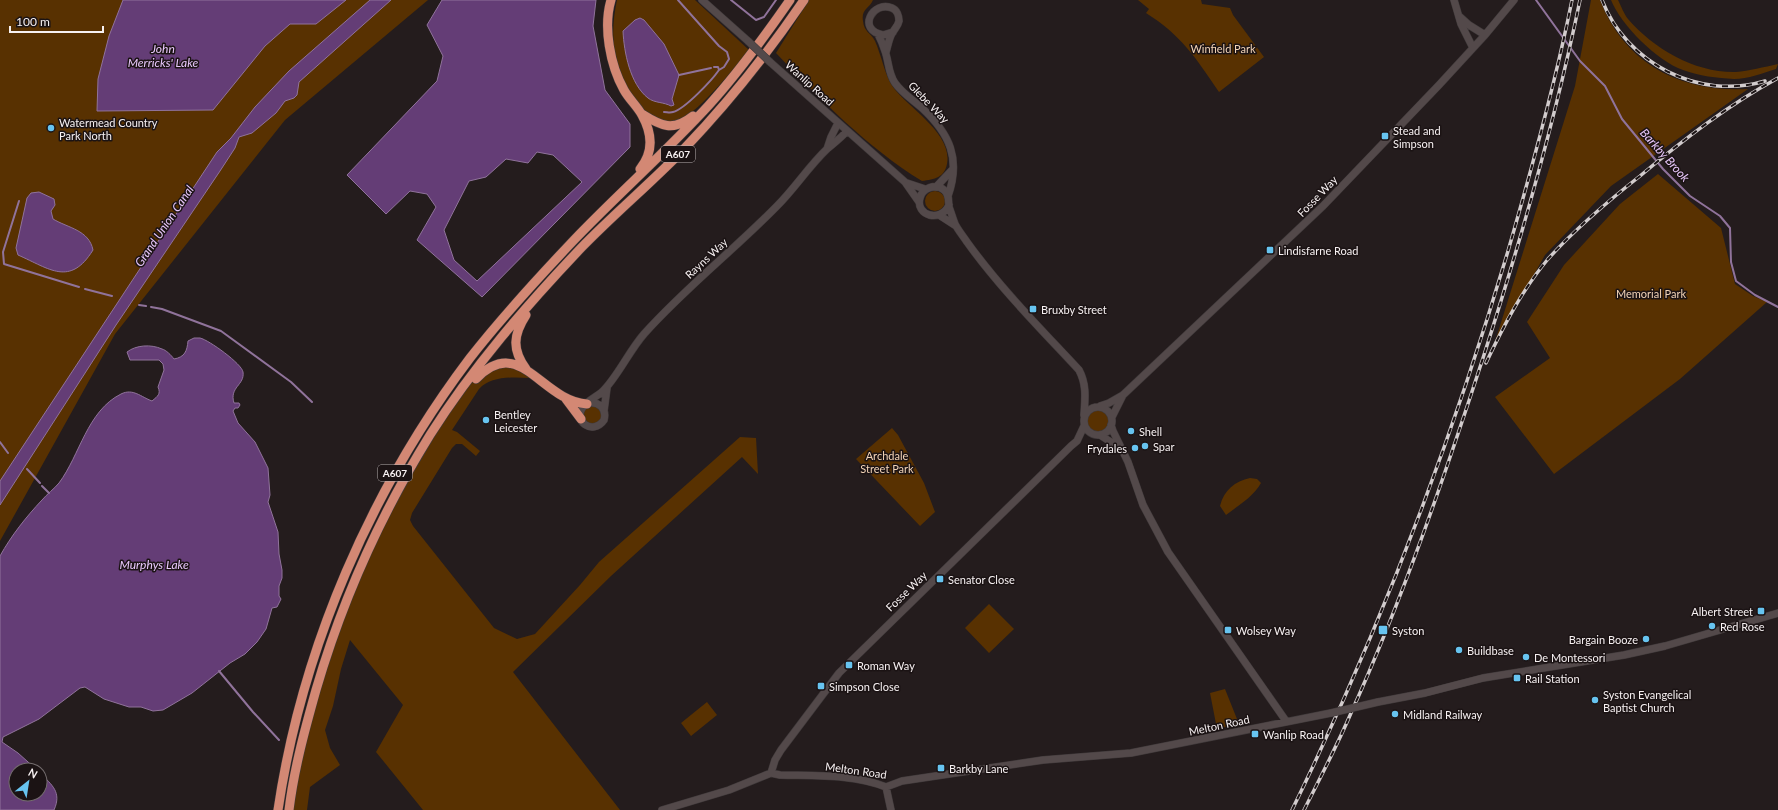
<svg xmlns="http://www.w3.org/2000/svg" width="1778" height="810" font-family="Lato,sans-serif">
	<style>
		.green { fill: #583101 }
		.water { fill: #643d76; stroke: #90739b; fill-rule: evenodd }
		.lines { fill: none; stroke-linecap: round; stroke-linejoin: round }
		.stream { stroke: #90739b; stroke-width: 2 }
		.tertiary-casing { stroke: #403a3b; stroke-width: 8 }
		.trunk-casing { stroke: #403a3b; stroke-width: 10 }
		.tertiary { stroke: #53494a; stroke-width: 7 }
		.trunk { stroke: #d38874; stroke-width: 9 }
		.rail-casing { stroke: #d2cccd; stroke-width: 3.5 }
		.rail { stroke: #1b1314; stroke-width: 2; stroke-dasharray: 6; stroke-linecap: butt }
		.tertiary-bridge-casing { stroke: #403a3b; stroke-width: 8; stroke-linecap: butt }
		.tertiary-bridge { stroke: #53494a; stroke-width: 7 }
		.poi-dot { fill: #67c4f0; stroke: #1b1314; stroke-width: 1.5 }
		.labels { text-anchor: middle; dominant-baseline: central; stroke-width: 3; stroke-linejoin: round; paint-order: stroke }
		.shield { fill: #1b1314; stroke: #b5aeaf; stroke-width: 1 }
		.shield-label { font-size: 10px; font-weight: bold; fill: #f7f1f2 }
		.park-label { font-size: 11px; fill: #f3d4b7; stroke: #1b1314 }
		.street-label { font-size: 11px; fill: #f7f1f2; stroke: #1b1314 }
		.poi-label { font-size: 11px; fill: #f7f1f2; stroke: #1b1314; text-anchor: start }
		.water-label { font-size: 12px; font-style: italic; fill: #e9c8fc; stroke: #1b1314 }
	</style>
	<rect width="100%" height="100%" fill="#241c1d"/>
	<path class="green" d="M0,0H428L285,120L115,334L0,541Z
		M617,0H695L749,50C735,67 695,118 675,121C639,127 618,74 614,46C612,31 614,14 617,0Z
		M809,0H873C869,9 861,9 863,21C864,32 871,33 875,41C881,54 885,76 893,87C908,108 953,133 947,164C944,178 935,179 922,181C868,148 820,99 776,53Z
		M1138,0H1201L1202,4L1230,8L1233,15L1264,57L1219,92C1196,58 1181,35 1146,13L1149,9Z
		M1591,0H1600C1624,64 1682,93 1748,89L1611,186L1545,255L1494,345L1575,86Z
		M1611,0H1618C1621,6 1624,14 1628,19C1654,49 1695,73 1736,72C1749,71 1764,67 1778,64L1776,69C1763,73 1748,79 1734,79C1717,78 1699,76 1683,70C1657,61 1621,25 1611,0Z
		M1658,174L1721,228L1735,284L1753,296L1767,302L1680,379L1554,474L1495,397L1550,358L1527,322L1564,265L1620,204Z
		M925 201a10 10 0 1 1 20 0a10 10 0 1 1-20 0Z
		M497,363L528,372L530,378C513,377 491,376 479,389L452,430L457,432L480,451L476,456L462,444H456L452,448L412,513L410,520L413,526L494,628L517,639L535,634L580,585L599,562L740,437L756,438L758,474L742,457L611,576L513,672L620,810H423L376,752L403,705L350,640L341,669L333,706L325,730L330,748L340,765L310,787L307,810H289L322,669L379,528L454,401L480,374Z
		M592,402L605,416L593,427L580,415Z
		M1087 421a11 11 0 1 1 22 0a11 11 0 1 1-22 0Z
		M892,428L898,435L924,483L935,512L920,526L856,459Z
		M1250,478L1257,479L1261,483C1253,497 1239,505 1226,515L1220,506C1224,490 1235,481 1250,478Z
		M989,604L1014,629L989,653L965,628Z
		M1225,689L1239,724L1217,729L1210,693Z
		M707,702L717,715L691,736L681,723Z"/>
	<path class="water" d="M123,0H346L316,24H290L265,46L213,110L97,111L98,79L109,36Z
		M370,0H391L299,82L297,95L294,98L285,101L276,113L252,133L239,137L235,148L220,171L116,325L0,505V481L217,152L231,138L255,107L289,71Z
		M442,0H596L593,26L605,90L630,124V147L482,297L417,240L436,207L427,194L410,191L386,214L347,175L437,81L443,56L427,25ZM537,152L553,155L582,182L477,281L454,260L444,230L469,181L486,177L506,159L528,163Z
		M640,18L644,20L664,44L679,75L672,99L674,105L671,106C664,102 654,103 648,98C630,84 624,52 623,31L635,20Z
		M39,192L54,199L55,205L51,211L53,219C68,228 89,230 93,250C70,287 50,269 18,255L16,248L27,198L31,193Z
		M194,338C196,338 198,338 200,338C209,340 242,364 243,372C245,385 229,387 234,403H239L240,405L238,408H235L233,411L238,423L255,442L268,468L270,495L268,502L278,532L279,554L282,570V578L279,586V596L281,599L277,607L272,608L266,629L257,642L245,654L230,663L192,693L163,710L153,711L141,707H129L104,699L85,687L80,688L39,719L3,737L2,742L18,753L37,770H16V794H40V773C52,785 62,792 54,810H0V556C11,536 26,517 42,500C47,494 54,489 59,483C80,455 87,411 121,394C133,388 141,397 152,401C158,396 161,394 158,387L164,370L163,364L159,360H130L127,352C136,345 151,344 162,349C166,350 171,355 174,359C185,357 187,351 188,341Z"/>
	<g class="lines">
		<path class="stream" d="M731,0L756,20L764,17L776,0
			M1536,0L1580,61L1605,86L1622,119L1663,169L1690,196L1720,216L1730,228L1731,262L1736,281L1755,295L1778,307
			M714,67H718L719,70
			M679,75L711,68
			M664,112C667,112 670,113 673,112C685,109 712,80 719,70L724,67L729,59L727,52L719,46L678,0
			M19,201L3,252L4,264L79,287
			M85,289L112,296
			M139,305L146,306
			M151,307L162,309L221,331L291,382L312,402
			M0,442L8,453
			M27,469L40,483
			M42,486L49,493
			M219,671L253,712L279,740"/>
		<defs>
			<path id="tertiary" d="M702,0L748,41
				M1454,0L1461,24L1473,48
				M1459,16L1469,25L1485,35
				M878,34C881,40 883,45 885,51C889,62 888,73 895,83C902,93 913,100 922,108C950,134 961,159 948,196
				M886,52C888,46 889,37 893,32C895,28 898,26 899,21C899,16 897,10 892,8C873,0 856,30 883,35L893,32
				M770,62L905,182L919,202
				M827,149L831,137L838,123
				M907,183L925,189
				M936,187L953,169
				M949,205C941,223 915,216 920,198C922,188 936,183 944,190C950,195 948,201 949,207C951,212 953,219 955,224C958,230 963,236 967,242C1000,288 1041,329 1079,370C1087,385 1085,399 1084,415
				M939,215L956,226
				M588,403C599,401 607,409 604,420C593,436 572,421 583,407C587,401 596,397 602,392C617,378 629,351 644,334C685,288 734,250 777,206C795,188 809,166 827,149C834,143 841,138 847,131
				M1100,406L1109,403L1123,395L1323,206L1439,85L1485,35L1514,0
				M1084 421a14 14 0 1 1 28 0a14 14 0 1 1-28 0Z
				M604,411L607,388
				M1112,417L1123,395
				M1111,425L1113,431L1128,462L1143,505L1168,552L1286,721
				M1100,435L1120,448
				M1378,702L1425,693L1483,678L1624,655L1665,646L1778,613
				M771,773L775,760L781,750L839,673L1071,446L1077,441L1084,426
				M886,787L891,810
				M662,810L729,790L771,773L780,775C816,776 853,774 886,787L902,781L1043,760L1131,753L1331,713"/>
			<path id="trunk" d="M611,0C603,27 610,65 624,90C629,99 637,106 642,115C652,133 654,152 640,169
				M642,114C661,126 673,132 693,116
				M526,315C513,335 512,350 526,369
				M476,379C520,333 541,401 587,404
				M566,399L581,419
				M278,810C302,648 371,489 470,358C502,317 538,278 574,240C618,194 666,152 709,105C739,72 765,36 790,0
				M289,810C294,769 305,729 316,690C342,601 381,514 430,435C473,367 526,306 581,248C614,214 651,183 684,149C728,103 768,53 804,0"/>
		</defs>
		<use href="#tertiary" class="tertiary-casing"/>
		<use href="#trunk" class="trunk-casing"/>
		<use href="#tertiary" class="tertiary"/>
		<use href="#trunk" class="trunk"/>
		<defs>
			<path id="rail" d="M1602,0C1626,63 1699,101 1765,81
				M1486,363C1503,327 1522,290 1548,259C1576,228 1607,202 1640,176C1683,140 1728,105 1778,78
				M1292,810C1380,630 1451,443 1508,251C1532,168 1555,85 1572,0
				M1304,810C1320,778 1337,746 1351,713C1403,598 1444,478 1483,358C1521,240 1555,121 1580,0"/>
		</defs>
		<use href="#rail" class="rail-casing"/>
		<use href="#rail" class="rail"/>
		<defs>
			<path id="tertiary-bridge" d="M748,41L770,62
				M1331,713L1378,702"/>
		</defs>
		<use href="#tertiary-bridge" class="tertiary-bridge-casing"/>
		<use href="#tertiary-bridge" class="tertiary-bridge"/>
	</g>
	<g class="poi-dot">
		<circle cx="51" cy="128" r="4"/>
		<rect x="1381" y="132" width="8" height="8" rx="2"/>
		<rect x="1266" y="246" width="8" height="8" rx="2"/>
		<rect x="1029" y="305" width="8" height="8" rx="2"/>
		<circle cx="486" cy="420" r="4"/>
		<circle cx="1131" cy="431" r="4"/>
		<circle cx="1145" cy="446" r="4"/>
		<circle cx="1135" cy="448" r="4"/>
		<rect x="936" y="575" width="8" height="8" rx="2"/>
		<rect x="1757" y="607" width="8" height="8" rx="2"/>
		<circle cx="1712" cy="626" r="4"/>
		<rect x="1224" y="626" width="8" height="8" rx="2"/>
		<rect x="1378" y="625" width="10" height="10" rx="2"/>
		<circle cx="1646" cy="639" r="4"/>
		<circle cx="1459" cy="650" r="4"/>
		<circle cx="1526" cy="657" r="4"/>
		<rect x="845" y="661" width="8" height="8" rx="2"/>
		<rect x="1513" y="674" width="8" height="8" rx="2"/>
		<rect x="817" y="682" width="8" height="8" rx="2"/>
		<circle cx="1595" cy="700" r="4"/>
		<circle cx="1395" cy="714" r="4"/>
		<rect x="1251" y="730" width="8" height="8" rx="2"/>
		<rect x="937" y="764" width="8" height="8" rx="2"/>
	</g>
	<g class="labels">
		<g class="shield">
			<rect x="661" y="146" width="34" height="16" rx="3"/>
			<rect x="378" y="465" width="34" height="16" rx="3"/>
		</g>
		<g class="shield-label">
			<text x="678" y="154">A607</text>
			<text x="395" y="473">A607</text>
		</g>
		<g class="park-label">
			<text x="1223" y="48">Winfield Park</text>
			<text x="1651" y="293">Memorial Park</text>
			<text x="887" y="455">Archdale<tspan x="887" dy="13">Street Park</tspan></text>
		</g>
		<g class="street-label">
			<text transform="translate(810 83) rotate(42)">Wanlip Road</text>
			<text transform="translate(929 102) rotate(46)">Glebe Way</text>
			<text transform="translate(1317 196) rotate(-46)">Fosse Way</text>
			<text transform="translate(706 258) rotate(-43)">Rayns Way</text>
			<text transform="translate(906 591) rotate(-44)">Fosse Way</text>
			<text transform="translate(1219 725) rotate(-12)">Melton Road</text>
			<text transform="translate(856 770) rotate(8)">Melton Road</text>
		</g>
		<g class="poi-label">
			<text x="59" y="122">Watermead Country<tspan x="59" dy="13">Park North</tspan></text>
			<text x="1393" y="130">Stead and<tspan x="1393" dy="13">Simpson</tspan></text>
			<text x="1278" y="250">Lindisfarne Road</text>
			<text x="1041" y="309">Bruxby Street</text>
			<text x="494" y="414">Bentley<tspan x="494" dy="13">Leicester</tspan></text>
			<text x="1139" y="431">Shell</text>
			<text x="1153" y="446">Spar</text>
			<text x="1127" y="448" text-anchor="end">Frydales</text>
			<text x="948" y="579">Senator Close</text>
			<text x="1753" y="611" text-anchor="end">Albert Street</text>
			<text x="1720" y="626">Red Rose</text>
			<text x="1236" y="630">Wolsey Way</text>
			<text x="1392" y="630">Syston</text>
			<text x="1638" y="639" text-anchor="end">Bargain Booze</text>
			<text x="1467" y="650">Buildbase</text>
			<text x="1534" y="657">De Montessori</text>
			<text x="857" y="665">Roman Way</text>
			<text x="1525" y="678">Rail Station</text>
			<text x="829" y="686">Simpson Close</text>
			<text x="1603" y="694">Syston Evangelical<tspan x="1603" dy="13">Baptist Church</tspan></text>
			<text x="1403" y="714">Midland Railway</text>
			<text x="1263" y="734">Wanlip Road</text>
			<text x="949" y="768">Barkby Lane</text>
		</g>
		<g class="water-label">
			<text x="163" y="48">John<tspan x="163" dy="14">Merricks' Lake</tspan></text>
			<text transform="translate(1665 155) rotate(48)">Barkby Brook</text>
			<text transform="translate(164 226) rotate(-56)">Grand Union Canal</text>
			<text x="154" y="564">Murphys Lake</text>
		</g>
	</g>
	<g transform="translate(28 782) rotate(30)"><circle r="19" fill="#1b1314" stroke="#736c6d"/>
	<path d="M0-3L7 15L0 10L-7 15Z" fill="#67c4f0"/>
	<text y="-6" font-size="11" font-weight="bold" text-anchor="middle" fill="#f7f1f2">N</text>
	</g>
	<path d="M10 26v6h93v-6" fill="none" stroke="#f7f1f2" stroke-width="2"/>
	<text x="16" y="26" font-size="12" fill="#f7f1f2" stroke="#1b1314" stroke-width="3" paint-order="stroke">100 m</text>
</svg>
